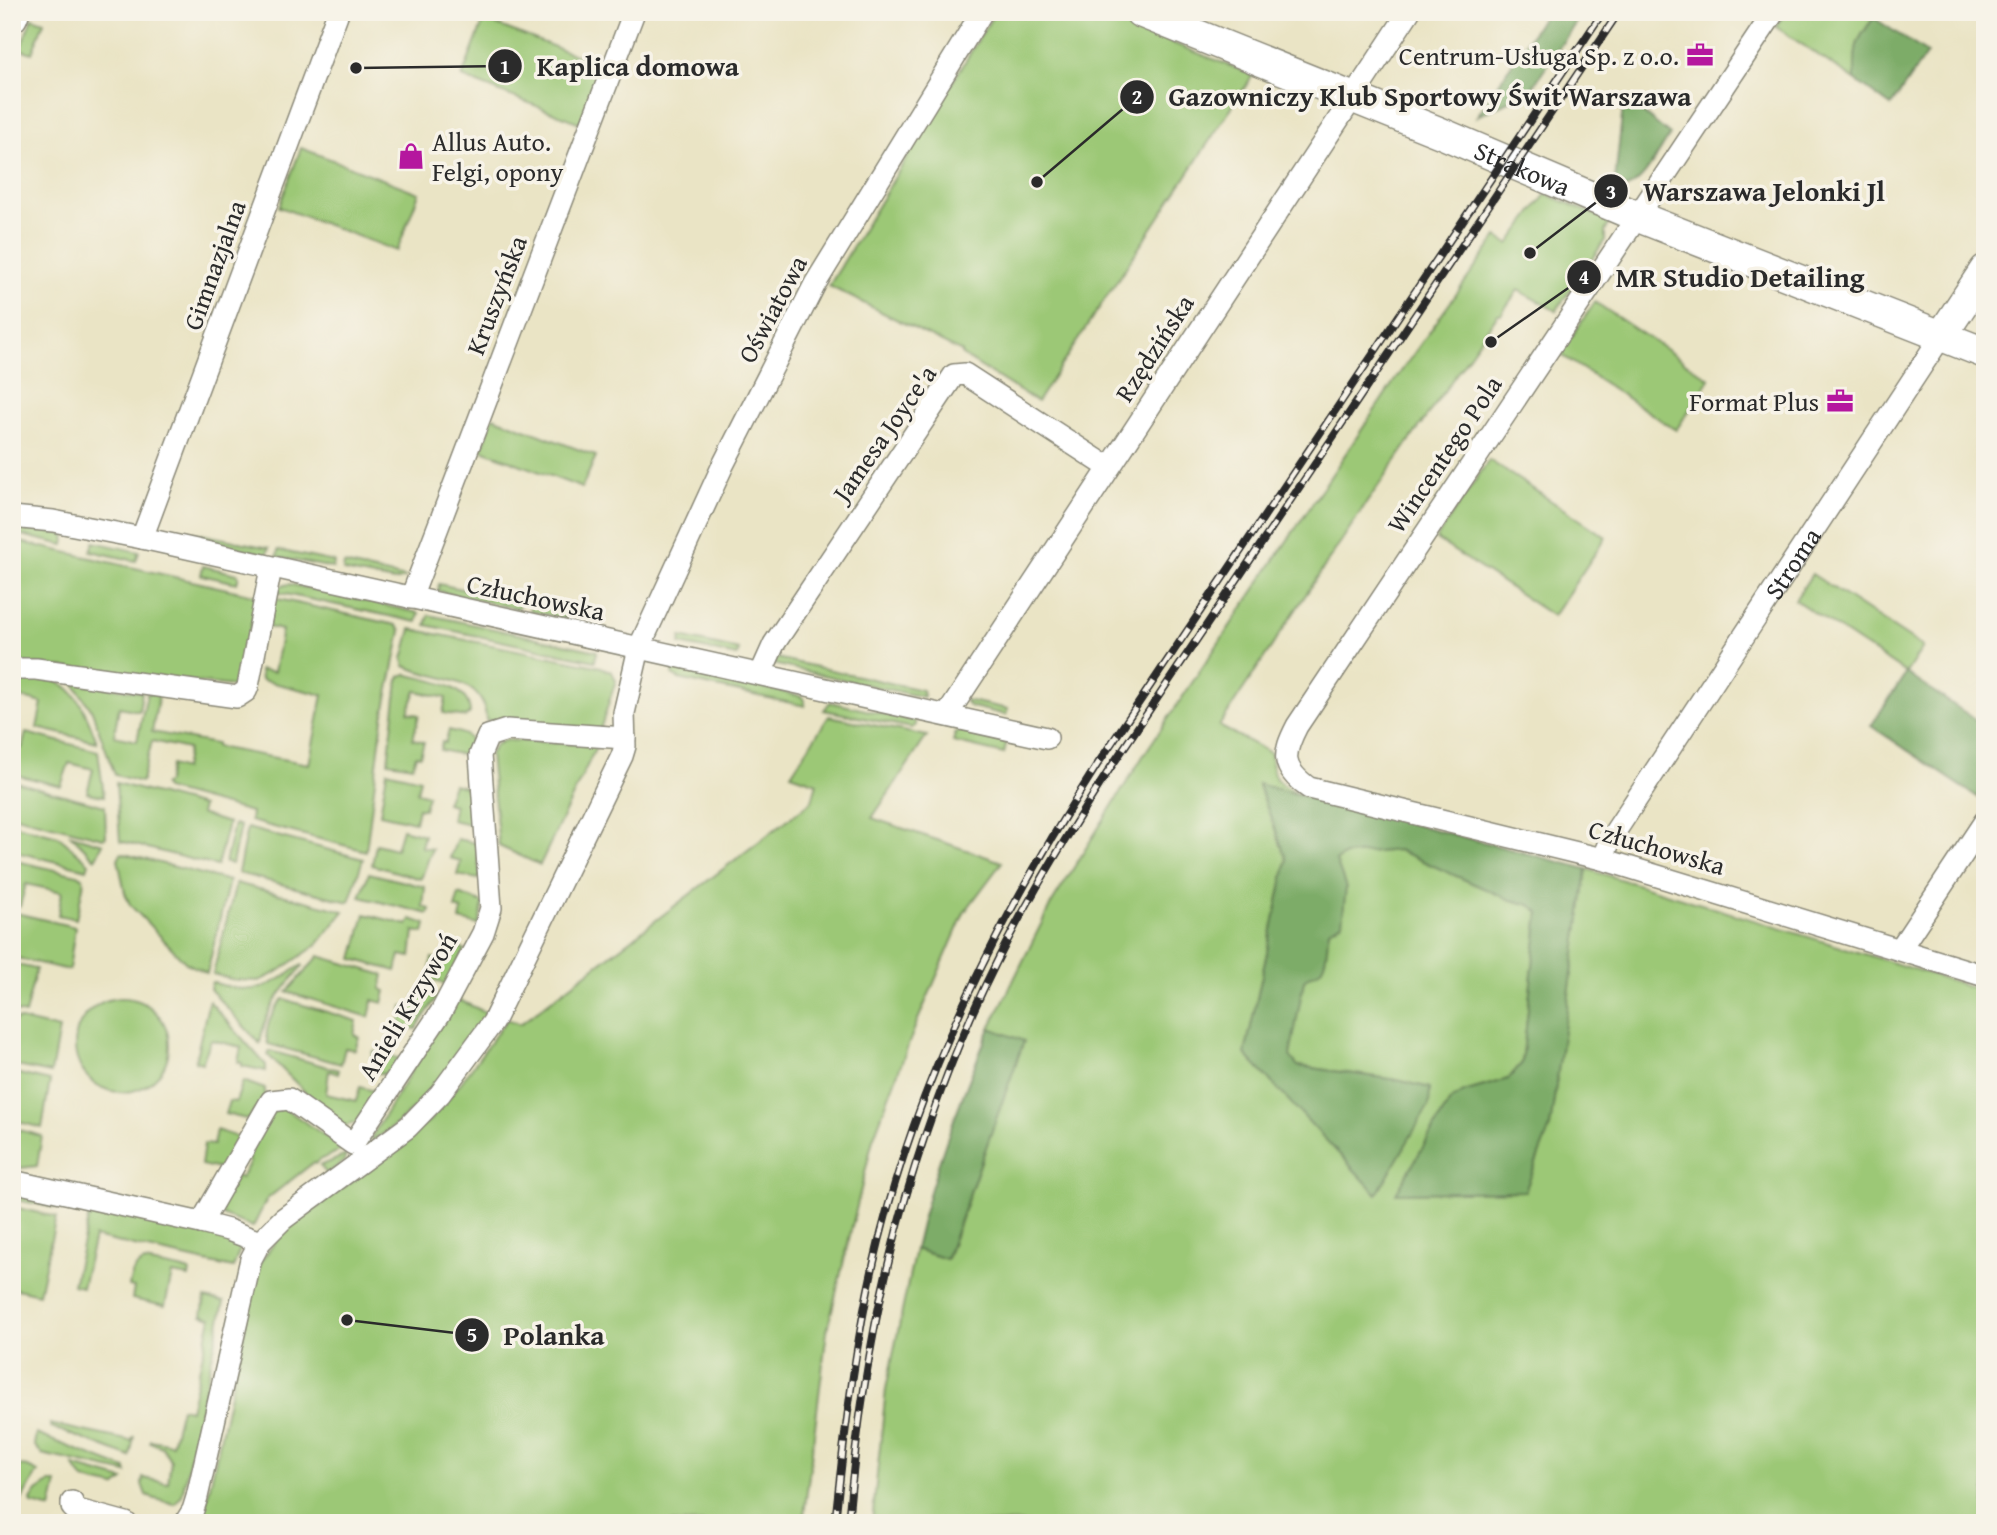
<svg xmlns="http://www.w3.org/2000/svg" width="1997" height="1535" font-family="'Gentium Book Plus',serif">
	<style>
		.green { fill: #9cc876; stroke: #647a50; stroke-width: 2 }
		.forest { fill: #7dac67; stroke: #546c49; stroke-width: 2 }
		.lines { fill: none; stroke-linecap: round; stroke-linejoin: round }
		.street-casing { stroke: #8a8878; stroke-width: 24 }
		.secondary-casing { stroke: #8a8878; stroke-width: 33 }
		.street { stroke: #fff; stroke-width: 21 }
		.secondary { stroke: #fff; stroke-width: 30 }
		.rail-casing { stroke: #2b2b2b; stroke-width: 8 }
		.rail { stroke: #f7f3e8; stroke-width: 5; stroke-dasharray: 16; stroke-linecap: butt }
		.labels { text-anchor: middle; dominant-baseline: central; stroke-width: 7; stroke-linejoin: round; paint-order: stroke }
		.poi-label { font-size: 26px; fill: #2b2b2b; stroke: #f7f3e8; text-anchor: end }
		.street-label { font-size: 26px; fill: #2b2b2b; stroke: #f7f3e8 }
		.leader { fill: none; stroke: #2b2b2b; stroke-width: 2.5 }
		.callout-dot { fill: #2b2b2b; stroke: #f7f3e8; stroke-width: 2.5 }
		.mark-label { font-size: 21px; text-anchor: middle; font-weight: bold; fill: #fff }
		.callout-label { font-size: 28px; text-anchor: middle; font-weight: bold; fill: #2b2b2b; stroke: #f7f3e8; stroke-width: 7; stroke-linejoin: round; paint-order: stroke }
	</style>
	<rect width="100%" height="100%" fill="#f7f3e8"/>
	<filter id="ink" filterUnits="userSpaceOnUse"><feTurbulence type="fractalNoise" baseFrequency=".0143" numOctaves="2"/><feDisplacementMap in="SourceGraphic" scale="14" xChannelSelector="R" yChannelSelector="G"/><feConvolveMatrix kernelMatrix="1 2 1 2 8 2 1 2 1" color-interpolation-filters="sRGB"/></filter>
	<filter id="wash" filterUnits="userSpaceOnUse"><feTurbulence type="fractalNoise" baseFrequency=".00686" numOctaves="4" result="noise"/><feDisplacementMap in="SourceGraphic" scale="28" xChannelSelector="R" yChannelSelector="G"/><feGaussianBlur stdDeviation="1.57" result="paint"/><feColorMatrix in="noise" values="0 0 0 0 0 0 0 0 0 0 0 0 0 0 0 0 0 1.4 0 .05"/><feComposite in="paint" operator="in"/></filter>
	<g filter="url(#wash)">
		<rect width="100%" height="100%" fill="#eae4c5"/>
		<path class="green" d="M995,12H1095L1253,75L1037,402L962,355V352L829,286Z
			M1785,12H1866L1874,18C1853,44 1855,48 1855,80L1776,27Z
			M32,18L44,22L32,53L20,49Z
			M484,20L602,65L580,123L462,77Z
			M301,148L419,193L397,251L279,207Z
			M1546,194L1610,221L1605,232V240L1556,311L1518,290L1501,314H1498L1365,505L1219,726L1271,753C1270,782 1281,785 1305,796L1258,785L1287,860L1245,1054L1376,1193L1430,1088L1397,1080L1298,1066L1289,1057L1304,980L1310,973L1318,971L1325,956L1329,929L1346,888L1336,861L1345,855L1398,850L1508,899L1530,905L1539,911L1522,1063L1508,1079L1464,1092L1450,1101L1397,1193L1525,1191L1550,1127L1587,869L1985,991V1523H872L886,1389L915,1249L947,1259L1023,1041L990,1028L1050,906L1145,753L1395,380L1497,237L1509,244Z
			M1595,302L1710,379L1676,430L1560,354Z
			M493,417L596,456L582,488L482,450Z
			M1489,460L1606,537L1553,616L1436,539Z
			M12,528L66,534L64,545L12,533Z
			M176,529L269,548L267,554L175,534Z
			M12,540L258,596L239,679L232,686L12,662Z
			M94,542L139,552L136,561L91,551Z
			M278,550L334,562L333,568L277,557Z
			M344,564L406,578L394,581L343,571Z
			M203,566L237,574L239,576L237,583L201,575Z
			M1812,574L1923,647L1906,673L1795,600Z
			M289,584L419,613L417,622L276,592L281,586Z
			M439,584L520,602L518,609L438,591Z
			M274,598L396,625L401,631L383,718L366,851L250,821L251,812L165,789L163,785L167,782L171,765L184,769L188,749L152,741L142,780L140,782L115,775L92,711L73,682L142,692L139,711L119,707L114,736L137,741L147,693L159,694L152,732L216,744V747L309,764L323,695L261,680L260,670L274,672L282,630L268,627Z
			M531,605L569,613L567,619L529,611Z
			M429,615L597,651L595,661L426,625Z
			M411,629L601,667L612,672L616,680L600,730L486,720C485,675 436,681 405,666L403,659Z
			M681,637L739,650L737,656L680,644Z
			M776,658L922,690L923,697L773,664Z
			M674,668L800,696L803,697L805,706L679,679L672,675Z
			M406,674C428,681 469,683 470,713L465,717L443,713L446,698L416,691L408,712L419,715L413,739L424,742L420,756L416,755L413,766L388,762L398,681L400,676Z
			M12,677C25,678 40,677 52,680C78,685 89,721 97,742L37,728L42,703L12,695Z
			M965,700L1008,709L1006,715L969,706Z
			M830,702L915,721L916,725L912,728L824,710Z
			M829,716L927,736L872,818L1002,862L964,913L917,1022L873,1139L827,1331L803,1523H202L257,1270L261,1261L281,1234L407,1140L431,1119L460,1084L507,1019L520,1024L812,801L817,783L791,774Z
			M449,730C459,733 468,733 472,743L468,756L440,750L442,742L445,743Z
			M959,730L1007,741L1004,754L953,742L955,733Z
			M26,733L98,751L104,796L87,793L93,769L69,763L61,786L12,774L13,746L22,748Z
			M505,740L597,745L540,865L499,846L490,755L495,745Z
			M387,771L420,779L417,792L428,795L424,809L418,808L415,822L380,814Z
			M12,781L105,806L106,837L103,838L12,815Z
			M116,783L202,806L200,814L228,823L217,866L120,841Z
			M453,784L470,788L473,791L475,825L451,820L454,805L446,803Z
			M12,822L16,823V825L58,836L89,863L87,869L12,851Z
			M234,824L240,826L232,864L225,863Z
			M247,828L363,859L349,902L238,873Z
			M402,829L424,835L421,847L432,849L421,879L372,865L376,844L396,849Z
			M71,835L103,844L95,859Z
			M457,839L476,843L480,876L478,879L457,875L461,861L450,858Z
			M121,853L229,881L207,973L186,963L130,905L125,893L118,859Z
			M12,860L82,876L84,882L76,919L58,915L62,892L26,884L20,906L12,904Z
			M369,873L425,887L423,907L430,909L429,914L360,897Z
			M236,883L344,911L317,945L276,973L259,981L234,980L213,974Z
			M459,894L483,903L479,925L460,920L462,910L455,908Z
			M12,912L75,927L69,970L12,957Z
			M365,914L408,925L411,919L426,924L424,933L414,931L411,957L400,955L396,971L353,959Z
			M450,945L465,950L446,984L429,979L432,958L442,961L446,946L449,947Z
			M319,956L384,975L381,989L386,991L383,1003L373,1000L369,1017L287,992Z
			M12,964L36,969L25,1014L12,1011Z
			M302,965L303,966C280,993 265,1008 260,1044L210,989L212,982C256,997 266,988 302,965Z
			M420,992L437,997L416,1029L400,1025L403,1006L412,1008L416,994Z
			M455,998L489,1014L439,1083L398,1123L371,1142V1138Z
			M75 1045a47 47 0 1 1 94 0a47 47 0 1 1-94 0Z
			M283,999L357,1021L354,1035L359,1037L355,1050L345,1048L341,1064L268,1044C263,1029 273,1010 283,999Z
			M209,1001L266,1065V1071L242,1066V1063L238,1062L241,1047L211,1040L202,1063L195,1061Z
			M17,1019L59,1029L51,1073L12,1065V1020L16,1021Z
			M270,1051L339,1070L338,1074L329,1071L326,1094L356,1101L360,1087L378,1092L358,1122L345,1126L310,1097L268,1055Z
			M373,1051L398,1058L400,1062L390,1075L373,1072L376,1061L371,1059Z
			M15,1073L50,1081L42,1128L12,1120V1075Z
			M243,1081L265,1089V1096L249,1119H246L225,1114L229,1101L236,1102Z
			M283,1107L344,1149L319,1160L315,1164L313,1163L267,1199L253,1227L224,1216L219,1208L236,1176L241,1178L250,1162L246,1159L270,1113Z
			M12,1128L42,1136L37,1166L12,1169Z
			M216,1130L238,1137L239,1139L223,1166L219,1169L201,1165L204,1144L213,1145Z
			M346,1155L344,1161L327,1174L320,1166Z
			M12,1191L205,1233L242,1244L233,1268L94,1237L82,1287L73,1285L89,1215L12,1199Z
			M14,1207L56,1217L39,1294L12,1288V1217Z
			M145,1262L190,1271L189,1277L172,1274L165,1306L132,1299L134,1288L129,1287C131,1275 133,1266 145,1262Z
			M205,1298L224,1302L182,1495L175,1504L155,1499L146,1495L142,1484L143,1478L168,1483L171,1461L162,1447L150,1442V1440L172,1444L181,1408L190,1410L211,1318L202,1315Z
			M50,1424L131,1441L134,1436L130,1457L51,1427Z
			M36,1434L126,1469L127,1473L42,1454L34,1445Z
			M12,1465L28,1467L38,1472L12,1516Z
			M74,1466L124,1480L115,1487L84,1480Z
			M49,1483H57L51,1509L32,1504L31,1500L37,1491Z"/>
		<path class="forest" d="M1546,12H1583L1530,91L1477,116Z
			M1874,18L1927,53L1891,106L1855,80C1855,48 1853,44 1874,18Z
			M1624,97L1670,135C1658,152 1645,183 1624,189L1615,181Z
			M1906,673L1985,726V795L1982,800L1871,726Z
			M1258,784L1587,869L1550,1127L1525,1191L1396,1193L1450,1101L1464,1092L1508,1079L1522,1063L1539,912L1530,905L1508,899L1398,850L1345,855L1336,861L1346,888L1342,923L1329,930C1327,940 1328,964 1319,971C1314,975 1310,974 1304,980L1290,1056L1298,1066L1397,1080L1430,1088L1429,1105L1377,1194L1245,1054L1287,860Z
			M990,1028L1024,1041L946,1259L915,1249C932,1172 960,1101 990,1028Z"/>
	</g>
	<g filter="url(#ink)">
		<g class="lines">
			<defs>
				<g id="street">
					<path d="M1774,12L1297,726C1282,755 1281,768 1309,788L1602,859L1985,976"/>
					<path d="M12,517L53,521L142,538L1047,738"/>
					<path d="M142,538L338,12"/>
					<path d="M411,598L634,12"/>
					<path d="M12,669H36L237,697L246,691L248,686L271,568"/>
					<path d="M761,673L774,644L954,375L965,374L1108,467"/>
					<path d="M947,715L1409,12"/>
					<path id="s1" d="M1602,859L1611,838L1942,335"/>
					<path d="M1900,949L1985,821"/>
					<path d="M12,1181L201,1223L228,1230L260,1242"/>
					<path d="M201,1223L271,1101L289,1099L353,1144L441,1012L483,933L491,908L480,755L488,736L507,730L625,738"/>
					<path d="M72,1502V1507L74,1509L126,1523"/>
					<path d="M185,1523L193,1510L197,1497L251,1259L260,1242L283,1219L408,1127L440,1094L493,1022L622,756L625,746L624,713L639,648L723,465L815,284L982,12"/>
				</g>
				<g id="secondary">
					<path id="s2" d="M1140,12L1441,133L1636,216L1985,353"/>
					<path d="M12,17L14,12"/>
					<path d="M1942,335L1985,270"/>
				</g>
			</defs>
			<use href="#street" class="street-casing"/>
			<use href="#secondary" class="secondary-casing"/>
			<use href="#street" class="street"/>
			<use href="#secondary" class="secondary"/>
			<defs>
				<path id="rail" d="M835,1523C845,1428 856,1334 879,1241C922,1068 1003,911 1099,762L1603,12
					M848,1523C864,1340 899,1180 973,1012C1011,926 1060,846 1111,767L1619,12"/>
			</defs>
			<use href="#rail" class="rail-casing"/>
			<use href="#rail" class="rail"/>
		</g>
	</g>
	<defs>
		<symbol id="office-bare" viewBox="-9 -9 18 18"><path d="M-6-3h4V-5.5h4V-3h4V5H-6ZM-1-4.5V-3h2v-1.5ZM-6 0V1H6V0Z" fill="#b5179e" stroke="#f7f3e8" stroke-width="2.5" paint-order="stroke"/></symbol>
		<symbol id="shop-bare" viewBox="-9 -9 18 18"><path d="M-5-2.5h2.3a2.7 3.5 0 0 1 5.4 0H5L5.5 6h-11ZM-1.5-2.5h3a1.5 2.3 0 0 0-3 0Z" fill="#b5179e" stroke="#f7f3e8" stroke-width="2.5" paint-order="stroke"/></symbol>
	</defs>
	<g fill-rule="evenodd">
		<use href="#office-bare" x="1681" y="36" width="38" height="38"/>
		<use href="#shop-bare" x="392" y="137" width="38" height="38"/>
		<use href="#office-bare" x="1821" y="382" width="38" height="38"/>
	</g>
	<g class="labels">
		<g class="poi-label">
			<text x="1679" y="55">Centrum-Usługa Sp. z o.o.</text>
			<text x="432" y="141" text-anchor="start">Allus Auto.<tspan x="432" dy="30">Felgi, opony</tspan></text>
			<text x="1819" y="401">Format Plus</text>
		</g>
		<g class="street-label">
			<text stroke="none"><textPath href="#s2" startOffset="413">Strąkowa</textPath></text>
			<text transform="translate(214 265) rotate(-70)">Gimnazjalna</text>
			<text transform="translate(496 295) rotate(-69)">Kruszyńska</text>
			<text transform="translate(772 309) rotate(-62)">Oświatowa</text>
			<text transform="translate(1154 348) rotate(-57)">Rzędzińska</text>
			<text transform="translate(884 433) rotate(-55)">Jamesa Joyce'a</text>
			<text transform="translate(1444 454) rotate(-56)">Wincentego Pola</text>
			<text stroke="none"><textPath href="#s1" startOffset="352">Stroma</textPath></text>
			<text transform="translate(536 597) rotate(12)">Człuchowska</text>
			<text transform="translate(1657 847) rotate(16)">Człuchowska</text>
			<text transform="translate(407 1006) rotate(-59)">Anieli Krzywoń</text>
		</g>
	</g>
	<path class="leader" d="M356 68L505 66M1037 182L1137 97M1530 253L1611 191M1491 342L1584 277M347 1320L472 1335"/>
	<g class="callout-dot">
		<circle cx="356" cy="68" r="7"/>
		<circle cx="1037" cy="182" r="7"/>
		<circle cx="1530" cy="253" r="7"/>
		<circle cx="1491" cy="342" r="7"/>
		<circle cx="347" cy="1320" r="7"/>
		<circle cx="505" cy="66" r="18"/>
		<circle cx="1137" cy="97" r="18"/>
		<circle cx="1611" cy="191" r="18"/>
		<circle cx="1584" cy="277" r="18"/>
		<circle cx="472" cy="1335" r="18"/>
	</g>
	<g class="mark-label">
		<text x="505" y="74">1</text>
		<text x="1137" y="104">2</text>
		<text x="1611" y="199">3</text>
		<text x="1584" y="284">4</text>
		<text x="472" y="1342">5</text>
	</g>
	<g class="callout-label">
		<text x="638" y="76">Kaplica domowa</text>
		<text x="1430" y="106">Gazowniczy Klub Sportowy Świt Warszawa</text>
		<text x="1764" y="201">Warszawa Jelonki Jl</text>
		<text x="1740" y="287">MR Studio Detailing</text>
		<text x="554" y="1345">Polanka</text>
	</g>
	<rect width="1997" height="1535" fill="none" stroke="#f7f3e8" stroke-width="42"/>
</svg>
